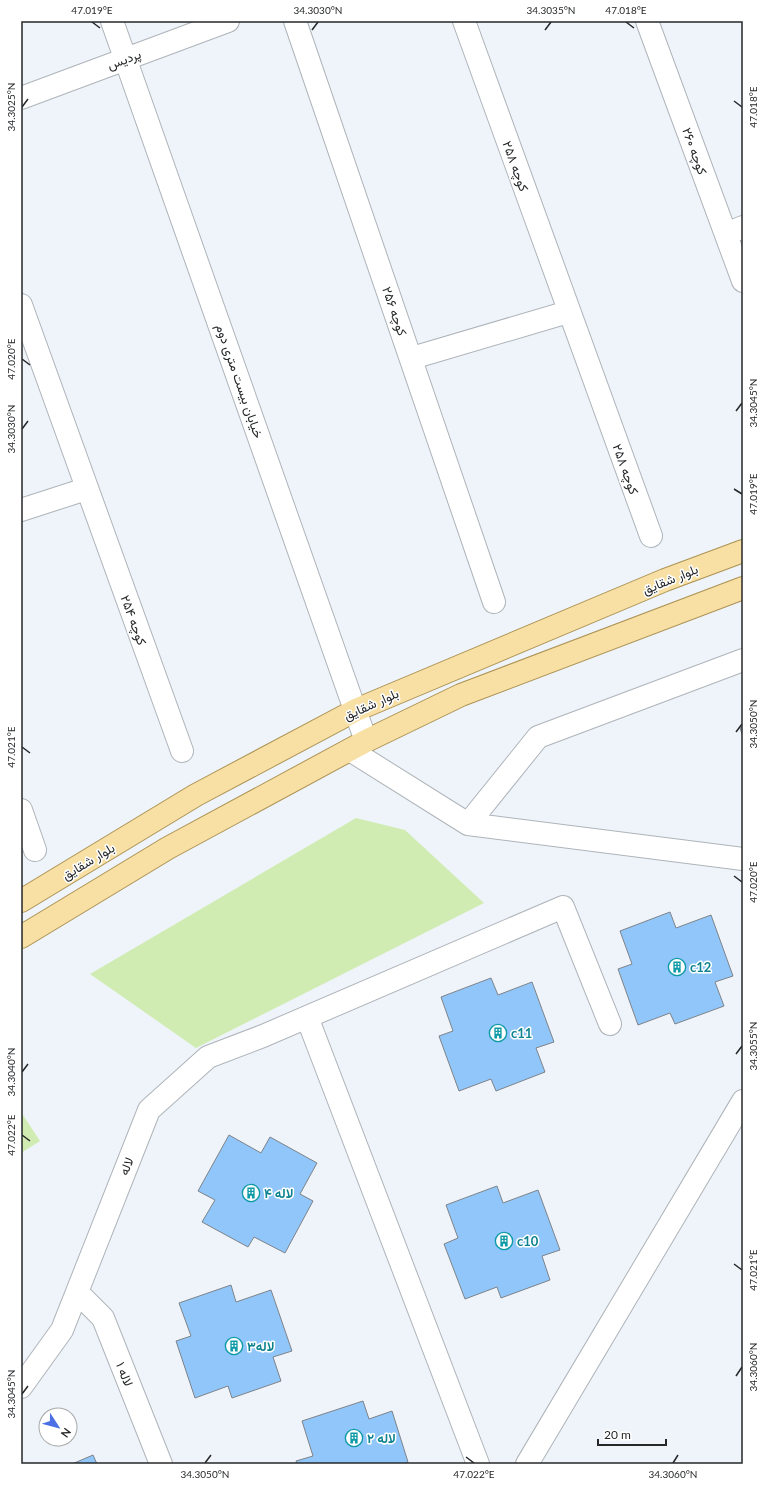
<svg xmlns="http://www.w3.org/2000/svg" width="764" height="1485" font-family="Lato,Vazirmatn,sans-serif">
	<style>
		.green { fill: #d0ecb2 }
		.building { fill: #90c6f9; stroke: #7e8389 }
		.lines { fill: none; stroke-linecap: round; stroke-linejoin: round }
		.minor-casing { stroke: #aeb4b9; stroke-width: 24 }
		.major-casing { stroke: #ac9253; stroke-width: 24 }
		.minor { stroke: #fff; stroke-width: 22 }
		.major { stroke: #f8e0a5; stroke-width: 22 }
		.ticks { fill: none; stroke: #252729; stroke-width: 1.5 }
		.labels { text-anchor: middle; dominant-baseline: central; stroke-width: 3; stroke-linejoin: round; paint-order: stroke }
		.street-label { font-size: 13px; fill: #252729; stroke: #fff }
		.culture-label { font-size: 13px; font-weight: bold; fill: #0d838f; stroke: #fff; text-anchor: start }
		.neatline { fill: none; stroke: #252729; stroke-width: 1.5 }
		.ticks-label { font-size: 10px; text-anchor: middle; fill: #252729 }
	</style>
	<rect width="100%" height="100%" fill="#eef4f9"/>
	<path class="green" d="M356,818L405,830L484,903L196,1048L90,974Z
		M21,1112L40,1141L21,1153Z"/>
	<path class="building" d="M743,727V737L740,728Z
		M670,912L676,928L711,915L733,976L715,982L724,1006L675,1024L670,1013L638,1025L618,969L632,964L620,931Z
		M491,978L498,995L532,982L554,1042L536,1048L545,1072L496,1091L491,1079L459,1091L439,1036L453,1031L441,997Z
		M229,1135L261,1153L270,1137L317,1163L300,1194L313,1201L285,1253L254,1237L248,1247L202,1222L215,1200L198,1191Z
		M497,1186L503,1203L538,1190L560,1250L542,1256L550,1280L501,1298L497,1287L465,1299L444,1244L458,1238L446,1205Z
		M231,1285L236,1302L271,1290L292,1351L273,1357L281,1381L232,1398L228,1386L195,1398L176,1341L191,1336L179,1303Z
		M363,1401L369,1419L392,1411L408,1462L402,1464H297L296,1461L313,1456L302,1421Z
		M93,1455L97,1464H72Z"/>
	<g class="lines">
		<defs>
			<path id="minor" d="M112,21L366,741
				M295,21L494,602
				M464,21L651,536
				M647,21L743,281
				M21,98L228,21
				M726,234L743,227
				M21,305L182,751
				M412,358L568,312
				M21,510L86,489
				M350,750L468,824L743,859
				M21,810L35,850
				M468,824L538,737L743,660
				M307,1017L478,1464
				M77,1292L103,1318L161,1464
				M21,1387L62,1330L149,1110L208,1057L263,1036L563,907L610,1024
				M527,1464L743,1101"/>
			<path id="major" d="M21,901L196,795L356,710L665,580L743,551
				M21,937L168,848L366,741L461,695L743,588"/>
		</defs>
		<use href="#minor" class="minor-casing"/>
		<use href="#major" class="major-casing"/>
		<use href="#minor" class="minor"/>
		<use href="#major" class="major"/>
	</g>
	<path class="ticks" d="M92,22L100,28M626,22L634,28M312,30L318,22M545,30L551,22M734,101L742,107M22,107L28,99M22,359L30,365M736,411L742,403M22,429L28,421M734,489L742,494M736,732L742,724M22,747L30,753M734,876L742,882M736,1054L742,1046M22,1072L28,1064M22,1135L30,1141M734,1264L742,1270M736,1376L742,1367M22,1394L28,1386M466,1457L474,1463M205,1463L211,1455M673,1463L678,1455"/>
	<defs>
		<symbol id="building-ring" viewBox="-11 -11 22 22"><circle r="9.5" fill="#fff" stroke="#0f9aa8" stroke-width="1.5"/><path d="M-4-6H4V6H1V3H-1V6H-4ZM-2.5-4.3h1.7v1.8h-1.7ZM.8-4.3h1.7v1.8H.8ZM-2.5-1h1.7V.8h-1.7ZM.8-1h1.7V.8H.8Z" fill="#0f9aa8"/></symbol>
	</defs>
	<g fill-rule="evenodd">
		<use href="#building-ring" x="667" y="957" width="20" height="20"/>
		<use href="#building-ring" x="488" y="1023" width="20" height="20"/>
		<use href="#building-ring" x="241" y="1183" width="20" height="20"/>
		<use href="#building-ring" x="494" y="1231" width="20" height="20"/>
		<use href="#building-ring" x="224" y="1336" width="20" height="20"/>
		<use href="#building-ring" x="344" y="1428" width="20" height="20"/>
	</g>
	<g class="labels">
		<g class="street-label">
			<text transform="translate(124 59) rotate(-20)">پردیس</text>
			<text transform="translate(695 151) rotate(70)">کوچه ۲۶۰</text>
			<text transform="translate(516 166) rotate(70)">کوچه ۲۵۸</text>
			<text transform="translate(395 311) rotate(71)">کوچه ۲۵۶</text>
			<text transform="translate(240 381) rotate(71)">خیابان بیست متری دوم</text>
			<text transform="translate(626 469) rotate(70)">کوچه ۲۵۸</text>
			<text transform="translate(670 579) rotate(-22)">بلوار شقایق</text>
			<text transform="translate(134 620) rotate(70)">کوچه ۲۵۴</text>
			<text transform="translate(371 704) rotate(-24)">بلوار شقایق</text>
			<text transform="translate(88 861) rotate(-31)">بلوار شقایق</text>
			<text transform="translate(126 1166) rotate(-68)">لاله</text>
			<text transform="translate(125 1374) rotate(68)">لاله ۱</text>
		</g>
		<g class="culture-label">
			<text x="690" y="967">c12</text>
			<text x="511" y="1033">c11</text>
			<text x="264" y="1193">لاله ۴</text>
			<text x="517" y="1241">c10</text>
			<text x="247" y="1346">لاله۳</text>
			<text x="367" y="1438">لاله ۲</text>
		</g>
	</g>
	<rect width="764" height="1485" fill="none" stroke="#ffffff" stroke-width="44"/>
	<g transform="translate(58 1427) rotate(126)"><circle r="19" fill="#ffffff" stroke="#a8a9a9"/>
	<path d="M0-3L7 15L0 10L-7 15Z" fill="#4c6fe3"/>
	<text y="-6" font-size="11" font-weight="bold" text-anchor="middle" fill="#252729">N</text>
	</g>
	<path d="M598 1439v6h68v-6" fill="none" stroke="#252729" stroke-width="2"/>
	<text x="604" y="1439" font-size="12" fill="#252729" stroke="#ffffff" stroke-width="3" paint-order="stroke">20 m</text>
	<rect x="22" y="22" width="720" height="1441" class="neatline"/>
	<g class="ticks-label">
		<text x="92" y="14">47.019°E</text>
		<text x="318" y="14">34.3030°N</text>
		<text x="551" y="14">34.3035°N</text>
		<text x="626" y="14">47.018°E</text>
		<text transform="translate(753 107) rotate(-90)" y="4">47.018°E</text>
		<text transform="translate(11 107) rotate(-90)" y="4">34.3025°N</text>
		<text transform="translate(11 359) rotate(-90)" y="4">47.020°E</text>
		<text transform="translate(753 403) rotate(-90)" y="4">34.3045°N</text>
		<text transform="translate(11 429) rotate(-90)" y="4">34.3030°N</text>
		<text transform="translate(753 494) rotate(-90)" y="4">47.019°E</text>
		<text transform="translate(753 724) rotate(-90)" y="4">34.3050°N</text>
		<text transform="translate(11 747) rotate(-90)" y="4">47.021°E</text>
		<text transform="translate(753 882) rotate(-90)" y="4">47.020°E</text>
		<text transform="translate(753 1046) rotate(-90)" y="4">34.3055°N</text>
		<text transform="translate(11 1072) rotate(-90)" y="4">34.3040°N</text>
		<text transform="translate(11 1135) rotate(-90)" y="4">47.022°E</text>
		<text transform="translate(753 1270) rotate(-90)" y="4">47.021°E</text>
		<text transform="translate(753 1367) rotate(-90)" y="4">34.3060°N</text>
		<text transform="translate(11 1394) rotate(-90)" y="4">34.3045°N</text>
		<text x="205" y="1478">34.3050°N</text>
		<text x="474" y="1478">47.022°E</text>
		<text x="673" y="1478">34.3060°N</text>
	</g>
</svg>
